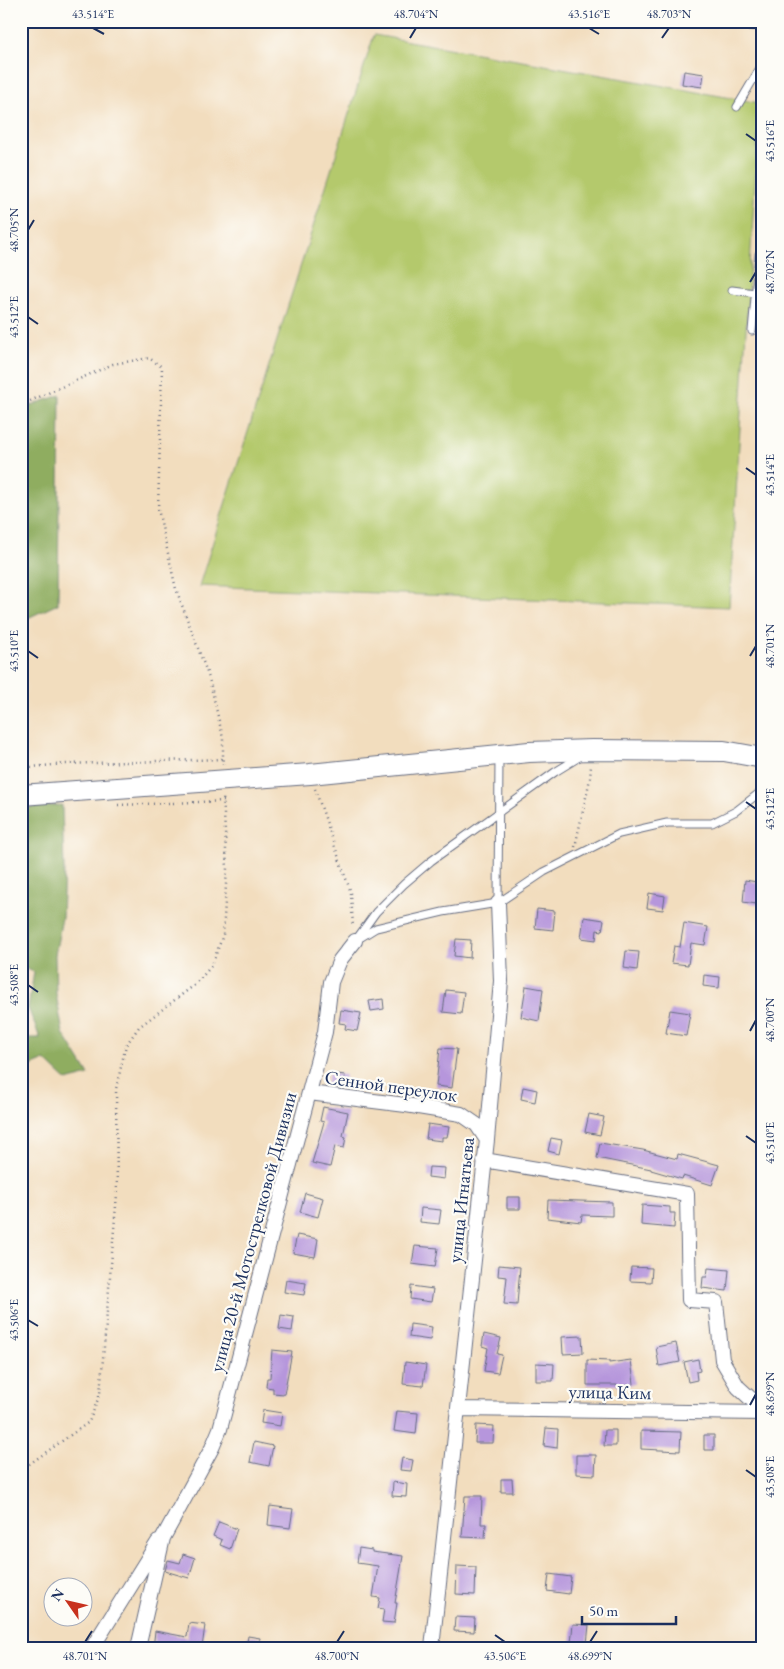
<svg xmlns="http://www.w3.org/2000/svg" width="784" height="1669" font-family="'EB Garamond',serif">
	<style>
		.green { fill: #b4c96c; stroke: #687c65 }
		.forest { fill: #8fad60; stroke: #556e5f }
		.building { fill: #b696dc }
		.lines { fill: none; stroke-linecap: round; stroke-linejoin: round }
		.lane-casing { stroke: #666c80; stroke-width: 9 }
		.street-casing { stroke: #666c80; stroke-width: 16 }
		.secondary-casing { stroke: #666c80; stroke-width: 22 }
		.path { stroke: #666c80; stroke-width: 2.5; stroke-dasharray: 1 4; stroke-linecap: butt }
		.lane { stroke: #fff; stroke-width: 7 }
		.street { stroke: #fff; stroke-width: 14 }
		.secondary { stroke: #fff; stroke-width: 20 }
		.ticks { fill: none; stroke: #1b2f5e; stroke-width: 2 }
		.labels { text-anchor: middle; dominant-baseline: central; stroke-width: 4.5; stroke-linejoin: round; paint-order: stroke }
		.street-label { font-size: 19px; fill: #1b2f5e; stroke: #fdfcf7 }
		.neatline { fill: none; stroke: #1b2f5e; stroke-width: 2 }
		.ticks-label { font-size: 12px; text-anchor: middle; fill: #1b2f5e }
	</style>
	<rect width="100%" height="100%" fill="#fdfcf7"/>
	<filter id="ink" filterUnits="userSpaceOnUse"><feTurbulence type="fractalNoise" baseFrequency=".02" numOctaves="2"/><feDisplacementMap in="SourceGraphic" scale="10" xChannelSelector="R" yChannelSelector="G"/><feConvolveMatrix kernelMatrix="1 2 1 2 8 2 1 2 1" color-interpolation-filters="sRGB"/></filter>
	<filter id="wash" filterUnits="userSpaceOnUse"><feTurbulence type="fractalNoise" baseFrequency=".0096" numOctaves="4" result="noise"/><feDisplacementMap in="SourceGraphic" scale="20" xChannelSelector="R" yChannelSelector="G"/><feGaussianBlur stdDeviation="1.12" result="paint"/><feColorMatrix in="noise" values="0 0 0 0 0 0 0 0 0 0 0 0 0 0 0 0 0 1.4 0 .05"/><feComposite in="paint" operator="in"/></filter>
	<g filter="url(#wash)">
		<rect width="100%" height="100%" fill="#f2ddbe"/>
		<path class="green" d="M374,35L760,103L729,607L199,586Z"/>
		<path class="forest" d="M60,395L58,604L21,621V409Z
			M62,805L64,869L62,918L55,955L56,994L63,1033L89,1075L67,1081L45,1060L21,1070V1038H40L28,1008L34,972L21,967V808Z"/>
		<g id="blocks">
			<path class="building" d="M684,71L704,74L702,87L682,84Z
				M745,880L763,883V905L743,902Z
				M649,893L665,896L663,910L647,908Z
				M537,909L555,911L553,930L535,928Z
				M584,917L604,920L602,931L597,930L596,940L581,938Z
				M684,923L708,927L705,945L691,943L688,965L671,963L674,946L680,947Z
				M456,939L471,940L470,958L454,956Z
				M626,951L639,952L637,970L624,968Z
				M704,975L720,977L719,988L703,986Z
				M526,986L543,989L539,1021L521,1017Z
				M446,990L464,992L461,1014L443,1012Z
				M383,999L384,1009L371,1011L369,1001Z
				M341,1010L361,1013L357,1031L345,1029L346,1024L339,1023Z
				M670,1010L690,1013L686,1036L666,1033Z
				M440,1048L457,1049L452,1088L436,1086Z
				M329,1073L345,1075L343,1088L326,1086Z
				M523,1087L537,1090L535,1102L521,1099Z
				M323,1107L348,1112L343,1136L346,1137L344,1148L335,1146L330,1167L312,1163L324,1122L320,1121Z
				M589,1114L604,1117L600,1135L585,1132Z
				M428,1124L449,1127L447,1137H442V1141L426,1139Z
				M551,1138L562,1140L559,1154L548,1151Z
				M600,1143L643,1150L677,1159L678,1154L719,1165L712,1185L683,1176L682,1179L651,1170V1169L597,1158Z
				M429,1167L445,1168L444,1179L428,1177Z
				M305,1193L323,1198L318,1217L300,1212Z
				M507,1197H520V1209H507Z
				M548,1200L612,1202V1216L582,1215L581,1222L547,1218Z
				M642,1205L670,1207V1213H675L674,1228L641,1225Z
				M421,1208L441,1210L439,1224L420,1222Z
				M297,1235L318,1239L315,1257L293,1253Z
				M415,1246L438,1248L435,1267L412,1264Z
				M499,1265L520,1267L517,1305L504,1304L507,1277L498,1276Z
				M631,1267L652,1268L651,1282L630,1281Z
				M708,1268L729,1270L727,1291L702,1288L703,1277H707Z
				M286,1280L306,1283L304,1295L284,1292Z
				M411,1286L433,1289L431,1302L410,1299Z
				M281,1315L294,1317L292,1331L279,1329Z
				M410,1324L432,1327L430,1340L409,1337Z
				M484,1334L501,1338L497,1354L502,1355L498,1373L484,1371L488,1348L482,1346Z
				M582,1336L583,1353L563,1354L562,1337Z
				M676,1343L680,1362L659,1366L656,1347Z
				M272,1350L292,1352L284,1394L273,1393V1388L266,1387L267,1378H270Z
				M698,1359L700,1371L696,1372L697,1380L688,1382L684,1362Z
				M587,1360L609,1361V1363L631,1360L634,1384L617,1387V1385H587Z
				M405,1362L426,1365L423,1386L403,1384Z
				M536,1363L554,1364L553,1381H536Z
				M263,1410L282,1413L280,1426L261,1423Z
				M397,1411L418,1413L416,1434L394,1431Z
				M476,1425L494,1426L493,1443H475Z
				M546,1428L558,1429L557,1448L544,1446Z
				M605,1430H616V1446H604Z
				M641,1431L681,1432L680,1451L641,1449Z
				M704,1435H714V1450H704Z
				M254,1442L273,1446L269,1466L250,1462Z
				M576,1455H596L595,1475L576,1474Z
				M402,1458L413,1460L411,1471L400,1470Z
				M501,1479H512L513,1492H501Z
				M393,1482L407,1484L406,1497L392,1496Z
				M465,1496H482L481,1524H486L485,1538L462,1537Z
				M270,1506L293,1509L290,1528L268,1525Z
				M219,1522L237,1529L230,1549L220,1545L222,1540L213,1536Z
				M359,1548L372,1550V1552L403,1556L395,1603H397L394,1623L382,1622L384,1609L378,1608L380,1598L373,1597L378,1566L357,1563Z
				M183,1554L195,1558L189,1578L165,1571L168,1560L180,1563Z
				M457,1566L476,1567L475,1595L456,1594Z
				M549,1574L571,1577L569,1594L547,1591Z
				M455,1617L475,1618L474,1632L454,1631Z
				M189,1623L205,1625L202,1648H153L155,1631L187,1637Z
				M573,1624L589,1625L587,1644L571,1643Z
				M248,1636L260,1638L259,1648H246Z"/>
		</g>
	</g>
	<g filter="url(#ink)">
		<use href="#blocks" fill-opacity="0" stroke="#666c80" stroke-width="1"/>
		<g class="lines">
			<defs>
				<path id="lane" d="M718,24L763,27
					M737,107L763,63
					M732,290L763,294
					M752,331L759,254
					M498,903L499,756
					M358,937L376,912L404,884L431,861L555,772L581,756
					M355,941L376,928L443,912L498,903L544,872L619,834L667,823H712L736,811L763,790"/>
				<path id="street" d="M309,1093L406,1105L461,1114L477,1125L487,1140
					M484,1160L687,1194L689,1300L716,1302L722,1360L738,1387L763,1410
					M458,1409L763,1413
					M92,1648L158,1542
					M138,1648L163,1538L212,1448L220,1429L325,1032L331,982L340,960L355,941
					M432,1648L487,1140L501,981L498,903"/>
				<path id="secondary" d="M21,795L310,774L529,752L592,750L724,751L763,758"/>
			</defs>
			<use href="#lane" class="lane-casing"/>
			<use href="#street" class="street-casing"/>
			<use href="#secondary" class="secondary-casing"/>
			<path class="path" d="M21,405L113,364L149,358L162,367L158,509L176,589L209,678L223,738V765
				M21,768L64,764L223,759
				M315,789L351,893L353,927
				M118,805L224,801
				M575,847L590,779L591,766
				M21,1470L89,1422L100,1394L117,1194L116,1089L126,1045L139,1027L196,984L212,965L223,935L227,868L223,796"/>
			<use href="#lane" class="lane"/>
			<use href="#street" class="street"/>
			<use href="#secondary" class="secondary"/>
		</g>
	</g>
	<path class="ticks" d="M93,28L104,34M589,28L599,34M410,38L416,28M662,38L669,28M746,134L756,141M28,230L34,220M750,282L756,272M28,317L38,324M746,468L756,475M28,651L38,658M750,656L756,646M746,802L756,809M28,985L38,992M750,1031L756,1020M746,1136L756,1143M28,1320L38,1326M750,1405L756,1394M746,1470L756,1477M495,1635L505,1642M85,1642L92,1631M337,1642L344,1631M590,1642L597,1631"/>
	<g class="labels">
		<g class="street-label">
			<text transform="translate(391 1086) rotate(8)">Сенной переулок</text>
			<text transform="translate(461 1200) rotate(-84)">улица Игнатьева</text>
			<text transform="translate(253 1232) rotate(-75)">улица 20-й Мотострелковой Дивизии</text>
			<text transform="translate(610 1392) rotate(1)">улица Ким</text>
		</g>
	</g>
	<rect width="784" height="1669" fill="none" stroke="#fdfcf7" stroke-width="55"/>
	<g transform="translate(68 1602) rotate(304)"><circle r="24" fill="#fdfcf7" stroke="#a3aaba"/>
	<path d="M0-4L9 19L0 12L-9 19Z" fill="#c8321e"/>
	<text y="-8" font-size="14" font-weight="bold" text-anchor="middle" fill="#1b2f5e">N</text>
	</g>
	<path d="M582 1616v8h94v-8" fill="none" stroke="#1b2f5e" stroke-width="2.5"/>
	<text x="589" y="1616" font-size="15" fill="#1b2f5e" stroke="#fdfcf7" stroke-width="4" paint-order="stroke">50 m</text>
	<rect x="28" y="28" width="728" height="1614" class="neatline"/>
	<g class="ticks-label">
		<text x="93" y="18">43.514°E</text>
		<text x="416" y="18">48.704°N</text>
		<text x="589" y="18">43.516°E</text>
		<text x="669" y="18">48.703°N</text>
		<text transform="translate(770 141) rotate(-90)" y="4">43.516°E</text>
		<text transform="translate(14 230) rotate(-90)" y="4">48.705°N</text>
		<text transform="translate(770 272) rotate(-90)" y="4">48.702°N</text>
		<text transform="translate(14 317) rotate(-90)" y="4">43.512°E</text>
		<text transform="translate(770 475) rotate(-90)" y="4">43.514°E</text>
		<text transform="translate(770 646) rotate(-90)" y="4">48.701°N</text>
		<text transform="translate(14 651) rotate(-90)" y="4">43.510°E</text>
		<text transform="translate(770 809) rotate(-90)" y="4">43.512°E</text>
		<text transform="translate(14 985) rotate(-90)" y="4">43.508°E</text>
		<text transform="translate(770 1020) rotate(-90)" y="4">48.700°N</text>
		<text transform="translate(770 1143) rotate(-90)" y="4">43.510°E</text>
		<text transform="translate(14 1320) rotate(-90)" y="4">43.506°E</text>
		<text transform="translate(770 1394) rotate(-90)" y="4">48.699°N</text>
		<text transform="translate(770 1477) rotate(-90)" y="4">43.508°E</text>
		<text x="85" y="1660">48.701°N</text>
		<text x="337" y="1660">48.700°N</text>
		<text x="505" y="1660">43.506°E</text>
		<text x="590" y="1660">48.699°N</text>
	</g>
</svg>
